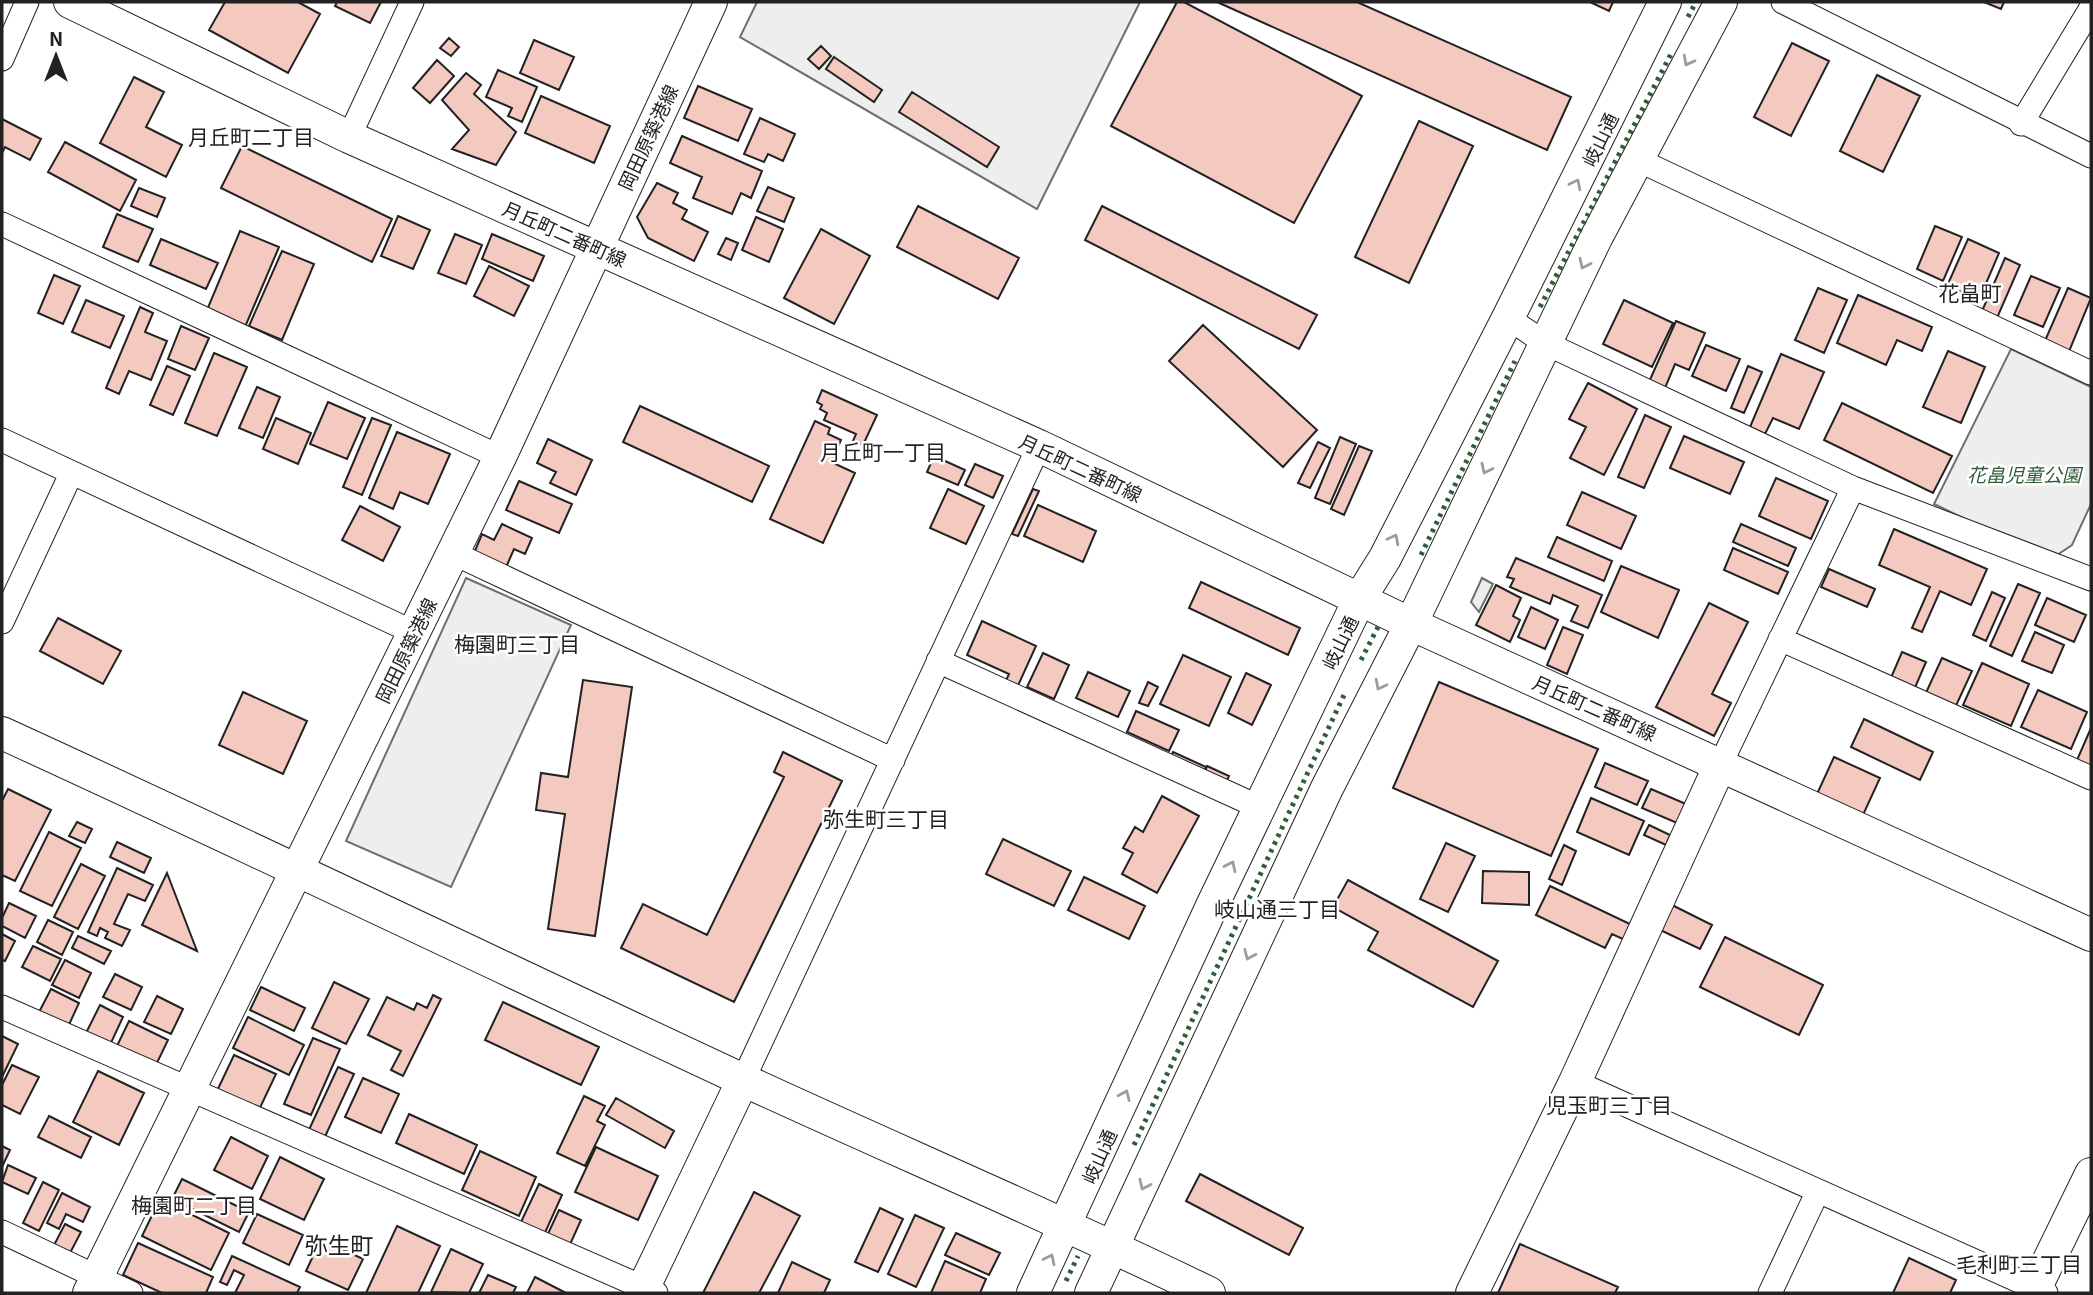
<svg xmlns="http://www.w3.org/2000/svg" width="2093" height="1295" font-family="Georgia,'Noto Sans JP',serif">
	<style>
		.green { fill: #eee; stroke: #6f6f6f; stroke-width: 2 }
		.parking { fill: #ededed; stroke: #6f6f6f; stroke-width: 2 }
		.building { fill: #f3c9c0; stroke: #222; stroke-width: 2 }
		.lines { fill: none; stroke-linecap: round; stroke-linejoin: round }
		.street-casing { stroke: #222; stroke-width: 25 }
		.secondary-casing { stroke: #222; stroke-width: 34 }
		.street { stroke: #fff; stroke-width: 23 }
		.secondary { stroke: #fff; stroke-width: 32 }
		.hedge { stroke: #2f5e38; stroke-width: 5; stroke-dasharray: 3.5 5; stroke-linecap: butt }
		.oneway { stroke: #9c9c9c }
		.labels { text-anchor: middle; dominant-baseline: central; stroke-width: 5; stroke-linejoin: round; paint-order: stroke }
		.street-label { font-size: 19px; fill: #222; stroke: #fff }
		.park-label { font-size: 19px; font-style: italic; fill: #2f5e38; stroke: #fff }
		.neighbourhood-label { font-size: 21px; fill: #222; stroke: #fff }
		.quarter-label { font-size: 23px; fill: #222; stroke: #fff }
	</style>
	<rect width="100%" height="100%" fill="#fff"/>
	<path class="green" d="M757,2H1140L1037,209L740,37Z
		M2011,349L2091,387V504L2072,545L2057,555H2041L1934,504Z
		M466,578L571,625L451,887L346,841Z"/>
	<path class="parking" d="M1482,578L1493,584L1479,612L1471,602Z"/>
	<path class="building" d="M225,2H298L320,14L288,73L209,30Z
		M337,2H381L370,23L335,6Z
		M1177,2H1184L1362,96L1294,223L1111,126Z
		M1217,2H1357L1571,97L1547,150Z
		M1590,2H1613L1609,11Z
		M1984,2H2004L2001,9Z
		M449,38L459,47L451,56L440,48Z
		M534,40L574,57L559,90L520,73Z
		M1792,43L1829,61L1791,136L1754,117Z
		M821,46L831,56L819,69L808,59Z
		M834,57L882,90L874,102L826,69Z
		M437,60L454,76L430,103L413,88Z
		M498,70L537,87L522,122L508,116L512,108L486,97Z
		M466,73L481,85L474,94L516,132L496,165L452,149L469,130L442,100Z
		M1877,75L1920,96L1883,172L1840,151Z
		M134,77L164,92L146,127L182,145L166,177L100,143Z
		M698,86L752,109L738,141L684,118Z
		M912,92L999,147L987,167L899,112Z
		M541,96L610,126L594,163L525,133Z
		M760,118L795,134L783,161L768,154L764,162L744,154Z
		M2,119L41,139L30,160L5,147L2,153Z
		M1419,121L1473,146L1409,283L1355,257Z
		M682,136L762,171L751,198L741,193L732,214L693,198L702,177L670,163Z
		M65,142L136,180L120,211L48,172Z
		M242,146L392,219L372,262L221,188Z
		M657,183L678,193L673,203L687,210L682,219L708,232L694,261L648,238L637,217Z
		M768,187L794,198L784,222L757,211Z
		M139,188L165,198L157,217L131,206Z
		M918,206L1019,258L998,299L897,247Z
		M1102,206L1317,315L1299,349L1085,240Z
		M117,214L153,229L138,262L103,247Z
		M398,216L430,230L413,269L381,256Z
		M756,217L783,229L769,262L742,250Z
		M1935,226L1962,237L1943,281L1917,269Z
		M821,229L870,256L834,324L784,298Z
		M240,231L279,247L245,327L207,310Z
		M455,234L482,245L466,284L438,273Z
		M492,234L544,256L533,281L482,259Z
		M726,238L738,243L731,260L718,254Z
		M161,239L218,263L206,289L150,265Z
		M1968,239L1999,253L1979,300L1947,286Z
		M282,251L314,264L282,340L249,326Z
		M2005,258L2020,265L1997,318L1982,311Z
		M489,266L529,286L514,316L474,296Z
		M54,275L80,286L63,324L38,313Z
		M2031,276L2060,288L2043,327L2014,315Z
		M1818,288L1847,300L1824,353L1795,340Z
		M2068,288L2091,298L2068,354L2044,343Z
		M1858,295L1932,327L1922,351L1897,340L1886,365L1837,343Z
		M86,300L124,316L110,348L72,332Z
		M1624,300L1673,323L1652,367L1603,344Z
		M140,307L153,313L145,332L167,341L151,380L129,371L119,394L106,388Z
		M1676,321L1705,333L1689,370L1675,364L1665,388L1649,382Z
		M1203,325L1317,430L1283,467L1169,361Z
		M181,326L209,338L195,370L168,359Z
		M1706,345L1740,359L1726,391L1692,376Z
		M1948,351L1985,367L1961,423L1923,407Z
		M214,353L247,367L217,436L185,423Z
		M1781,354L1824,372L1799,429L1773,418L1765,434L1750,427Z
		M167,366L190,376L173,415L150,405Z
		M1748,366L1762,372L1744,413L1731,408Z
		M1588,383L1637,409L1604,475L1570,458L1586,427L1569,419Z
		M257,387L280,397L263,438L239,428Z
		M822,390L877,415L863,445L853,441L856,434L824,420L827,413L820,409L822,405L817,402Z
		M328,402L365,418L347,459L310,444Z
		M1842,403L1952,456L1933,493L1824,440Z
		M640,406L769,466L752,502L623,442Z
		M1645,415L1671,427L1644,488L1618,477Z
		M276,418L311,433L298,464L263,449Z
		M372,418L391,425L362,495L343,487Z
		M815,421L830,428L828,434L841,440L831,462L855,473L823,543L770,519Z
		M397,432L450,454L428,504L400,492L393,509L369,498Z
		M1684,436L1744,462L1730,494L1670,468Z
		M1340,437L1356,444L1330,504L1315,498Z
		M548,439L592,460L576,495L550,483L556,472L537,463Z
		M1318,442L1330,448L1310,488L1298,483Z
		M1359,446L1372,451L1344,515L1331,509Z
		M934,456L965,470L958,485L927,472Z
		M975,464L1003,476L993,498L965,485Z
		M1776,478L1828,501L1811,539L1759,516Z
		M519,481L572,504L559,533L506,510Z
		M948,489L984,506L966,544L930,528Z
		M1033,489L1039,491L1018,536L1012,534Z
		M1582,492L1636,516L1621,549L1567,525Z
		M1038,505L1096,531L1083,562L1024,536Z
		M360,506L400,527L383,561L342,540Z
		M502,524L532,538L525,554L514,549L504,572L472,558L482,534L494,540Z
		M1741,524L1796,548L1788,566L1733,542Z
		M1894,529L1987,569L1971,605L1940,591L1922,632L1912,628L1930,587L1879,565Z
		M1557,537L1612,561L1604,581L1548,557Z
		M1733,548L1788,572L1778,594L1724,570Z
		M1516,558L1602,595L1588,628L1571,621L1578,606L1553,595L1550,604L1510,587L1514,579L1507,577Z
		M1621,566L1679,590L1658,638L1601,612Z
		M1829,569L1875,589L1867,607L1821,587Z
		M1201,582L1300,628L1288,655L1189,608Z
		M2018,584L2040,593L2012,656L1990,646Z
		M1496,585L1521,598L1513,616L1520,620L1510,642L1476,625Z
		M1992,592L2005,598L1986,641L1973,635Z
		M2047,598L2086,615L2074,642L2035,625Z
		M1709,603L1748,622L1712,694L1731,703L1714,736L1656,707Z
		M1531,607L1558,620L1545,649L1518,637Z
		M58,618L121,651L103,684L40,651Z
		M982,621L1036,646L1015,692L1003,687L1009,674L967,655Z
		M1563,627L1583,635L1567,674L1547,665Z
		M2035,632L2064,645L2052,673L2022,661Z
		M1902,652L1926,662L1914,690L1890,680Z
		M1043,653L1069,665L1054,699L1027,687Z
		M1183,655L1231,677L1209,726L1160,704Z
		M1942,658L1972,671L1954,710L1924,697Z
		M1982,663L2029,684L2011,726L1963,705Z
		M1088,672L1130,691L1118,717L1076,698Z
		M1246,673L1271,685L1252,725L1228,713Z
		M583,680L632,687L595,936L548,929L565,814L536,810L541,773L568,777Z
		M1148,682L1158,687L1148,706L1139,703Z
		M1439,682L1598,749L1551,856L1393,788Z
		M2038,690L2087,712L2071,749L2021,727Z
		M243,692L307,721L283,774L219,745Z
		M1136,711L1179,730L1169,751L1127,732Z
		M1864,719L1933,752L1920,780L1851,747Z
		M2091,728V775L2074,767Z
		M783,752L842,781L734,1002L621,948L643,904L707,935L784,777L774,772Z
		M1173,752L1206,767L1201,778L1168,763Z
		M1834,757L1880,778L1863,815L1817,794Z
		M1605,763L1648,781L1637,805L1595,787Z
		M1207,766L1229,776L1224,787L1203,778Z
		M8,789L51,810L15,881L2,875V801Z
		M1651,789L1686,804L1677,823L1642,808Z
		M1162,796L1199,816L1157,893L1122,874L1133,853L1123,848L1135,827L1143,832Z
		M1591,798L1644,821L1629,855L1577,832Z
		M77,822L92,829L85,843L69,836Z
		M1649,825L1670,835L1666,845L1644,835Z
		M49,832L81,848L52,906L20,891Z
		M1003,839L1071,871L1054,906L986,874Z
		M117,842L151,858L144,873L110,857Z
		M1446,843L1475,856L1448,912L1420,899Z
		M1564,845L1576,851L1562,885L1549,879Z
		M81,864L105,876L78,929L54,917Z
		M117,868L153,885L145,901L128,894L114,924L130,930L122,946L105,938L108,932L100,928L97,936L88,932Z
		M1483,871L1529,872V905L1482,903Z
		M167,873L197,951L142,925Z
		M1084,877L1145,906L1129,939L1068,910Z
		M1348,880L1498,961L1473,1007L1368,950L1378,932L1333,907Z
		M1550,886L1632,925L1625,940L1612,934L1605,948L1536,915Z
		M9,903L36,916L25,938L2,926V918Z
		M1668,903L1712,925L1700,949L1656,928Z
		M48,920L73,932L62,955L37,942Z
		M2,934L15,941L5,961L2,960Z
		M78,936L111,951L104,964L72,948Z
		M1725,937L1823,985L1799,1035L1700,987Z
		M33,946L61,959L50,981L22,967Z
		M65,960L91,973L79,998L52,985Z
		M115,974L142,987L131,1010L103,997Z
		M334,982L369,999L346,1044L312,1028Z
		M261,987L305,1008L294,1031L250,1010Z
		M51,989L79,1003L67,1029L38,1014Z
		M433,995L441,999L403,1076L391,1070L401,1051L368,1035L387,997L414,1010L417,1003L427,1008Z
		M157,996L183,1009L171,1034L144,1022Z
		M503,1002L599,1047L581,1085L485,1040Z
		M100,1005L123,1017L110,1045L86,1033Z
		M248,1017L304,1045L289,1075L233,1048Z
		M129,1021L168,1040L155,1067L116,1048Z
		M2,1036L18,1044L2,1077Z
		M313,1038L340,1049L311,1115L284,1104Z
		M234,1055L276,1074L258,1112L216,1093Z
		M12,1065L39,1077L20,1114L2,1105V1085Z
		M338,1067L354,1074L323,1141L307,1134Z
		M98,1071L144,1093L119,1145L73,1122Z
		M363,1078L399,1094L381,1133L345,1117Z
		M584,1096L605,1106L597,1121L605,1125L585,1166L557,1153Z
		M616,1098L674,1131L665,1148L606,1115Z
		M409,1114L477,1145L464,1174L396,1143Z
		M49,1116L91,1137L81,1158L38,1137Z
		M231,1137L268,1156L252,1189L214,1170Z
		M2,1146L10,1150L2,1167Z
		M596,1147L658,1176L638,1220L575,1192Z
		M480,1151L536,1177L519,1216L462,1190Z
		M280,1157L324,1179L304,1220L260,1199Z
		M8,1165L36,1178L28,1194L2,1182Z
		M1200,1174L1303,1228L1289,1255L1186,1201Z
		M182,1179L249,1212L239,1232L172,1199Z
		M43,1182L59,1190L39,1231L23,1223Z
		M539,1184L562,1195L544,1235L520,1224Z
		M754,1192L800,1216L759,1293H703Z
		M62,1193L90,1207L83,1222L66,1214L59,1229L47,1223Z
		M160,1199L229,1233L211,1270L142,1236Z
		M880,1208L903,1219L878,1272L855,1262Z
		M559,1210L581,1220L568,1249L546,1238Z
		M257,1214L303,1235L289,1265L243,1243Z
		M915,1215L944,1228L916,1287L888,1274Z
		M65,1224L81,1232L69,1255L53,1247Z
		M397,1226L440,1246L418,1293H366Z
		M956,1233L1000,1253L989,1275L945,1255Z
		M321,1239L363,1259L348,1290L306,1271Z
		M138,1243L213,1277L206,1293H162L123,1275Z
		M1520,1244L1618,1287L1615,1293H1498Z
		M451,1249L483,1264L469,1293L431,1292Z
		M232,1256L300,1287L297,1293H235L244,1275L234,1270L227,1285L220,1282Z
		M1909,1258L1956,1280L1950,1293H1893Z
		M945,1261L986,1279L980,1293H931Z
		M792,1262L830,1280L824,1293H778Z
		M488,1275L516,1287L513,1293H479Z
		M535,1277L566,1293H527Z"/>
	<g class="lines">
		<defs>
			<path id="street" d="M1783,2L2091,156
				M2,59L27,2
				M2021,124L2091,8
				M349,137L412,2
				M1636,159L2091,373
				M2,224L500,457
				M1508,318L1545,343L1853,488L2091,579
				M2,440L413,632
				M453,553L893,760
				M2,622L71,474
				M1780,639L2091,778
				M938,661L1259,807
				M1721,763L1853,488
				M2,1007L656,1293
				M743,1080L1039,446
				M1575,1082L2046,1293
				M2,1232L131,1293
				M1770,1293L1817,1193"/>
			<path id="secondary" d="M70,2L349,137L1039,446L1411,624L2091,935
				M2,733C249,846 494,964 741,1079C897,1151 1055,1218 1209,1293
				M89,1293L500,457L711,2
				M641,1293L743,1080
				M1033,1293L1212,906L1360,598L1385,558L1508,318L1665,2
				M1091,1293L1327,788L1411,624L1596,238L1721,2
				M1472,1293L1575,1082L1721,763
				M2033,1293L2091,1174"/>
		</defs>
		<use href="#street" class="street-casing"/>
		<use href="#secondary" class="secondary-casing"/>
		<use href="#street" class="street"/>
		<use href="#secondary" class="secondary"/>
		<path class="hedge" d="M1688,17L1696,2
			M1540,307L1672,52
			M1421,555L1515,361
			M1361,660L1378,627
			M1134,1145L1344,695
			M1066,1281L1078,1256"/>
	</g>
	<defs><path id="oneway-chevron" d="M-2-3.5L2.5 0L-2 3.5" fill="none" stroke-width="1.6" stroke-linecap="round" stroke-linejoin="round" transform="scale(1.75)"/></defs>
	<g class="oneway">
		<use href="#oneway-chevron" transform="translate(1688 61) rotate(118)"/>
		<use href="#oneway-chevron" transform="translate(1576 184) rotate(-63)"/>
		<use href="#oneway-chevron" transform="translate(1584 264) rotate(116)"/>
		<use href="#oneway-chevron" transform="translate(1486 469) rotate(116)"/>
		<use href="#oneway-chevron" transform="translate(1394 539) rotate(-63)"/>
		<use href="#oneway-chevron" transform="translate(1380 685) rotate(117)"/>
		<use href="#oneway-chevron" transform="translate(1231 866) rotate(-64)"/>
		<use href="#oneway-chevron" transform="translate(1249 955) rotate(114)"/>
		<use href="#oneway-chevron" transform="translate(1125 1095) rotate(-66)"/>
		<use href="#oneway-chevron" transform="translate(1144 1185) rotate(115)"/>
		<use href="#oneway-chevron" transform="translate(1050 1259) rotate(-64)"/>
	</g>
	<g class="labels">
		<g class="street-label">
			<text transform="translate(647 137) rotate(-65)">岡田原築港線</text>
			<text transform="translate(1599 139) rotate(-64)">岐山通</text>
			<text transform="translate(565 233) rotate(24)">月丘町二番町線</text>
			<text transform="translate(1081 467) rotate(25)">月丘町二番町線</text>
			<text transform="translate(1339 642) rotate(-64)">岐山通</text>
			<text transform="translate(405 650) rotate(-64)">岡田原築港線</text>
			<text transform="translate(1595 707) rotate(24)">月丘町二番町線</text>
			<text transform="translate(1098 1156) rotate(-66)">岐山通</text>
		</g>
		<g class="park-label">
			<text x="2024" y="473">花畠児童公園</text>
		</g>
		<g class="neighbourhood-label">
			<text x="251" y="136">月丘町二丁目</text>
			<text x="1970" y="292">花畠町</text>
			<text x="883" y="451">月丘町一丁目</text>
			<text x="517" y="643">梅園町三丁目</text>
			<text x="886" y="818">弥生町三丁目</text>
			<text x="1277" y="908">岐山通三丁目</text>
			<text x="1609" y="1104">児玉町三丁目</text>
			<text x="194" y="1204">梅園町二丁目</text>
			<text x="2019" y="1263">毛利町三丁目</text>
		</g>
		<g class="quarter-label">
			<text x="339" y="1244">弥生町</text>
		</g>
	</g>
	<rect width="2093" height="1295" fill="none" stroke="#222222" stroke-width="7"/>
	<g transform="translate(56 56)" stroke="#ffffff" stroke-width="5" paint-order="stroke">
	<path d="M0-5L12 26L0 18L-12 26Z" fill="#222222"/>
	<text y="-10" font-size="19" font-weight="bold" text-anchor="middle" fill="#222222">N</text>
	</g>
</svg>
